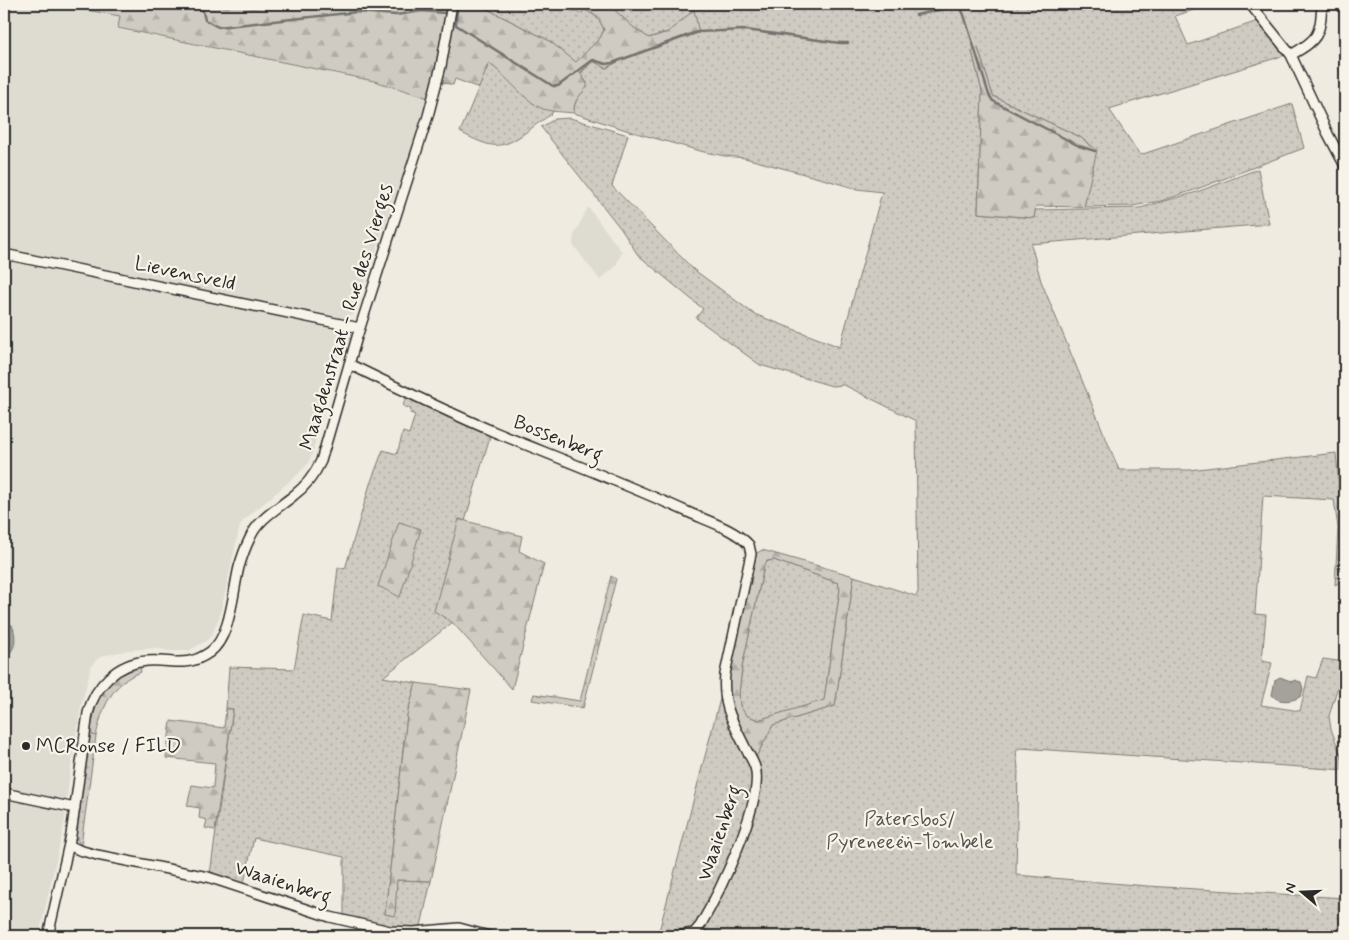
<svg xmlns="http://www.w3.org/2000/svg" width="1349" height="940" font-family="Mynerve,sans-serif">
	<style>
		.built { fill: #dedbd1 }
		.grass { fill: url(#grass-dots); stroke: #7d7b76 }
		.forest { fill: url(#forest-firs); stroke: #7d7b76; fill-rule: evenodd }
		.water { fill: #a4a29a; stroke: #74726e }
		.lines { fill: none; stroke-linecap: round; stroke-linejoin: round }
		.stream { stroke: #74726e; stroke-width: 2.5 }
		.minor-casing { stroke: #2b2b2b; stroke-width: 12 }
		.minor { stroke: #f7f3e8; stroke-width: 9 }
		.poi-dot { fill: #2b2b2b; stroke: #f7f3e8; stroke-width: 2 }
		.labels { text-anchor: middle; dominant-baseline: central; stroke-width: 4.5; stroke-linejoin: round; paint-order: stroke }
		.street-label { font-size: 20px; fill: #2b2b2b; stroke: #f7f3e8 }
		.poi-label { font-size: 20px; fill: #2b2b2b; stroke: #f7f3e8; text-anchor: start }
		.park-label { font-size: 20px; fill: #545351; stroke: #f7f3e8 }
	</style>
	<defs>
		<pattern id="grass-dots" width="8" height="8" patternUnits="userSpaceOnUse" patternTransform="scale(1.25)"><rect width="8" height="8" fill="#cfcbc2"/><path d="M2 2h.1M6 6h.1" fill="none" stroke="#b2aea7" stroke-width="1.8" stroke-linecap="round"/></pattern>
		<pattern id="forest-firs" width="22" height="20" patternUnits="userSpaceOnUse" patternTransform="scale(1.25)"><rect width="22" height="20" fill="#cfcbc2"/><path d="M5 1l3.5 6h-7zM16 11l3.5 6h-7z" fill="#b2aea7"/></pattern>
	</defs>
	<rect width="100%" height="100%" fill="#efebe0"/>
	<filter id="ink" filterUnits="userSpaceOnUse"><feTurbulence type="fractalNoise" baseFrequency=".02" numOctaves="2"/><feDisplacementMap in="SourceGraphic" scale="10" xChannelSelector="R" yChannelSelector="G"/><feConvolveMatrix kernelMatrix="1 2 1 2 8 2 1 2 1" color-interpolation-filters="sRGB"/></filter>
	<g filter="url(#ink)">
		<path class="built" d="M4,4H77V8L120,16L118,29L374,81L429,98L354,314L348,317L312,454L308,464L297,475L244,520L240,525L220,615L212,635L206,641L188,651H170L155,648L129,650L102,656L96,660L91,667L81,706L69,779L65,820L39,936H4Z
			M588,207L622,252L615,267L600,280L573,245L574,235Z"/>
		<path class="grass" d="M477,4H565V5C584,10 596,10 604,30L600,38L576,63L548,40Z
			M608,4H1212L1175,16L1188,45L1261,20L1289,54L1109,109L1140,155L1292,104L1304,148L1197,189L1161,201L1132,206L1084,207L1096,150L1080,137L993,96L978,48L972,51L982,91L978,213L1034,218L1035,210L1140,208L1197,192L1258,169L1269,224L1031,244L1041,281L1119,470H1189L1336,453L1345,551V579L1335,585L1338,528L1334,500L1263,496L1255,614L1266,615L1262,661L1272,663L1261,705L1300,711L1308,676L1316,678L1323,659L1345,662L1329,716L1331,729L1345,766V770L1020,748L1016,751L1018,768L1016,875L1147,886L1345,898V936H710L706,933L704,927L755,810L760,790V779L755,759L773,725L835,706L854,576L916,596L918,592L916,421L844,385L832,386L760,365L696,318L703,309L638,255L621,229L541,127L555,119L570,118L628,135L612,186L693,269L754,314L840,347L882,192L857,189L830,181L745,158L725,156L704,152L629,131L574,113C573,100 582,95 587,83L580,74L593,61L606,68L625,58L651,49L694,10L668,32L648,38L633,27Z
			M489,63L544,109L555,110C549,117 540,121 533,127C502,151 494,150 460,132Z
			M407,394L491,433L465,521L459,519L453,622L383,677L416,683L407,715L385,914L395,916L396,880L431,881L421,926C395,929 370,923 344,919V857L254,838L243,887L210,874L233,709H226L229,667L294,669L304,615L332,621L338,567L345,569L370,484L383,450L397,454L403,432L409,434L415,415L410,413L411,409L403,406Z
			M774,560L838,583L840,589L824,701L758,720L746,715L740,706L739,693L742,667L764,566L768,561Z
			M720,699L751,766C760,803 714,890 698,925L687,930L658,935Z
			M90,734L96,736L81,845L75,837Z"/>
		<path class="forest" d="M77,4H449L448,21L429,98L374,81L118,28L120,16L76,8Z
			M453,4H477L548,40L576,62L600,38L604,30C600,19 595,13 584,10L580,14L565,5V4H608L633,27L649,38L668,32L694,10L699,33L625,58L606,68L593,61L580,73L587,83V87C580,96 573,100 574,113C565,112 552,112 543,109C526,102 505,75 489,63L479,88L455,79L453,85L442,82Z
			M978,48L993,96L1080,137L1097,150L1084,207L1036,206L1034,218L978,213L982,91L972,51Z
			M459,519L522,536L519,551L544,564L512,689L453,623L434,611Z
			M399,522L421,529L400,597L378,586Z
			M762,550L854,576L835,706L773,725L755,759L736,722L726,691L754,555ZM774,560L838,583L840,589L824,700L758,720L746,715L740,706L739,694L742,667L764,566L767,561Z
			M611,576L616,579L583,708L532,700L534,694L580,701Z
			M140,667L141,672C112,682 102,708 96,736L90,734C96,701 102,673 140,667Z
			M416,683L471,690L431,881L397,880L395,916L385,914L407,715Z
			M226,709H233L215,830L205,828L207,820L199,818L200,808L187,806L192,785L213,788L215,763L166,758L171,721L224,728Z"/>
		<path class="water" d="M4,623L12,625C16,635 17,649 7,655L4,654Z
			M1280,677L1293,682L1294,680L1301,682L1303,689L1301,696C1293,702 1278,703 1272,695L1275,680Z"/>
		<g class="lines">
			<path class="stream" d="M201,4L205,20L218,27L357,12L396,15L422,11L445,13L447,9
				M455,7L457,9L456,25L553,86H558L593,60L606,64L612,63L697,32L746,30L840,43H848
				M916,15L953,7L961,8L964,15L989,95L993,101L1079,146L1095,151"/>
			<defs>
				<path id="minor" d="M1250,4L1291,55L1328,134L1345,166
					M1291,55C1319,39 1320,35 1322,4
					M4,254L360,328
					M349,364C398,388 447,412 497,433C561,459 626,484 690,513C708,521 736,530 749,545L751,554L725,674C722,706 733,722 746,749C749,755 753,761 755,767C765,800 718,895 700,926L694,933L677,936
					M4,793L75,808
					M69,845L79,850L97,855L208,877L330,917L390,931L413,932L459,928L489,936
					M48,936L71,835L88,713C95,686 117,663 147,661C171,659 186,669 210,652C231,637 233,591 239,567C242,557 245,548 250,538C258,519 277,509 293,496C305,487 315,474 321,461L357,337L428,116L441,66L452,4"/>
			</defs>
			<use href="#minor" class="minor-casing"/>
			<use href="#minor" class="minor"/>
		</g>
	</g>
	<circle class="poi-dot" cx="26" cy="746" r="5"/>
	<g class="labels">
		<g class="street-label">
			<text transform="translate(185 274) rotate(12)">Lievensveld</text>
			<text transform="translate(347 317) rotate(-73)">Maagdenstraat - Rue des Vierges</text>
			<text transform="translate(558 439) rotate(22)">Bossenberg</text>
			<text transform="translate(720 833) rotate(-71)">Waaienberg</text>
			<text transform="translate(283 883) rotate(18)">Waaienberg</text>
		</g>
		<g class="poi-label">
			<text x="36" y="746">MCRonse / FILD</text>
		</g>
		<g class="park-label">
			<text x="910" y="819">Patersbos/<tspan x="910" dy="23">Pyreneeën-Tombele</tspan></text>
		</g>
	</g>
	<rect width="1349" height="940" fill="none" stroke="#f7f3e8" stroke-width="20"/>
	<rect x="10" y="10" width="1329" height="920" fill="none" stroke="#2b2b2b" stroke-width="2" filter="url(#ink)"/>
	<g transform="translate(1302 892) rotate(289)" stroke="#f7f3e8" stroke-width="4" paint-order="stroke">
	<path d="M0-4L9 19L0 12L-9 19Z" fill="#2b2b2b"/>
	<text y="-8" font-size="14" font-weight="bold" text-anchor="middle" fill="#2b2b2b">N</text>
	</g>
</svg>
